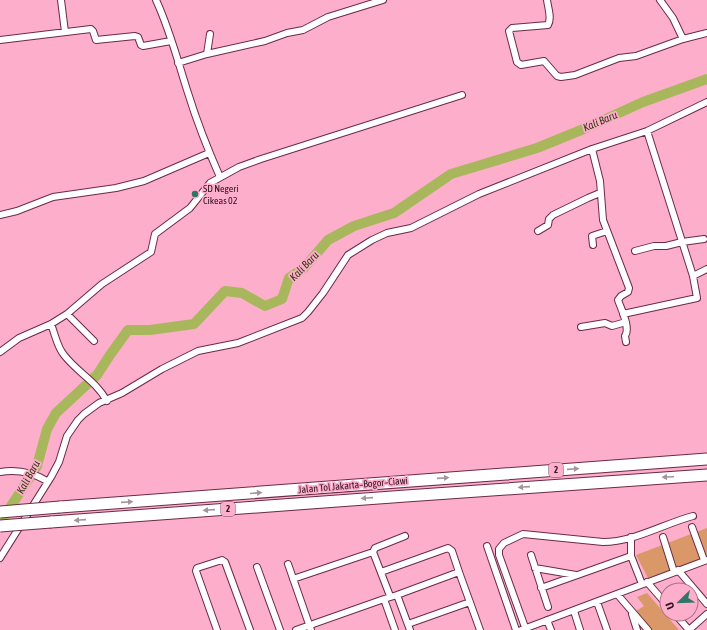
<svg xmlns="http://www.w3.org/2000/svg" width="707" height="630" font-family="'Asap Condensed',sans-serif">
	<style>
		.green { fill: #da9868 }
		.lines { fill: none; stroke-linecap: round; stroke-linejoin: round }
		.river { stroke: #a9b75c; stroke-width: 10 }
		.street-casing { stroke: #6b2a45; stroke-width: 8 }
		.highway-casing { stroke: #6b2a45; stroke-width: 13 }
		.street { stroke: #fff; stroke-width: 6 }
		.highway { stroke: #fff; stroke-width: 11 }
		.highway-bridge-casing { stroke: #6b2a45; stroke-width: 13; stroke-linecap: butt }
		.highway-bridge { stroke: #fff; stroke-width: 11 }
		.oneway { fill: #a2959a }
		.poi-dot { fill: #327466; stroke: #fdaeca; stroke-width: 1.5 }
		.labels { text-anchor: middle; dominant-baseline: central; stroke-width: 3.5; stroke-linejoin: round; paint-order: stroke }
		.shield { fill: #fdaeca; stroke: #6e4252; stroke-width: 1 }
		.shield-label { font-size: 9px; font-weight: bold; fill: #30141f }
		.poi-label { font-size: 10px; fill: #30141f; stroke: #fdaeca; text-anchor: start }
		.street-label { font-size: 10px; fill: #30141f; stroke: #fdaeca }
		.water-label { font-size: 11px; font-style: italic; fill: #343a13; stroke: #fdaeca }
	</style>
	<rect width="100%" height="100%" fill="#fdaeca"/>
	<path class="green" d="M707,528V557L648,578L636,555Z
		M647,593L679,630H651L636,611L644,606L637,597Z"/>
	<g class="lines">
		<path class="river" d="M0,523L37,466L47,429L56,413L97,375L110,355L128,330H150L194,324L225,291L242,293L265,306L282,299L289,278L304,268L328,240L354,226L394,213L451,174L537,148L586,128L643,102L707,79"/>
		<defs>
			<path id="street" d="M61,0L65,32
				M156,0C170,30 178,62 188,93C197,122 208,150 220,177
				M547,0C548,8 552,18 548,25L512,28L509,31L517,62L521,65L544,61L557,76L561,77L575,75L619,58L636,56L683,39L707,33
				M660,0L673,18L683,39
				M0,40L91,29L93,31L96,40L135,36L138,37L141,45L143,46L171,41
				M207,54L265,41L287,33L303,30L328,17L383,0
				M178,63L207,54L210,34
				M592,149L600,181L603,220L629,288L628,292L621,296L618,300C621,309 631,328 625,336L626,342
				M0,215L17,211L53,197L116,188L144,181L209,153
				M538,231L548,225L549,219L553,215L588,198L600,193
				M593,245L592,236L607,231
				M635,251L654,246H666L682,242L704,239
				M693,276L707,269
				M67,314L94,341
				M623,314L697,298L693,276L647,131
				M51,324C55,334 57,347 64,355C78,373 95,380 107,401
				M581,327L605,323L612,326L626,322
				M0,352L19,338L51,324L67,314L102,284L151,252L155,234L190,208L210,183L239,167L261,159L462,95
				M0,472C18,469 32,472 47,481
				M692,527L704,560
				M631,537V556L642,584
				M663,537L674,572
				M487,546L516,630
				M373,552L390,596
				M531,555L548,607
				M0,558L51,477L59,462L67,436L78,420L84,414L99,403L122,393L162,369L198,351L238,343L302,318L308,312L323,293L348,255L372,240L387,233L411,228L479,194L592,149L647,131L707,102
				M288,564L311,630
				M257,567L280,630
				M535,568L576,575
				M678,570L707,604
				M381,572L448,548L452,551L459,572
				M293,579L373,552L375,548L405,536
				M647,582L667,605
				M541,588L631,556
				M617,594L648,630
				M397,595L459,572L480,630
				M597,602L607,630
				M574,611L580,630
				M632,614L637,630
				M675,614L689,630
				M547,620L551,630
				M408,624L470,602
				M217,630L196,571L197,568L222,560L225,562L250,630
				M296,630L384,599
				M395,630L384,599L397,595L410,630
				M521,630L707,560
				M526,630L499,555V549L504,543L523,534L603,542C634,542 663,524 693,516
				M689,630L707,614"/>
			<path id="highway" d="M60,507L707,459
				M51,522L406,496L707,475"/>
		</defs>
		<use href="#street" class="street-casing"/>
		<use href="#highway" class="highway-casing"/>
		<use href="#street" class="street"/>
		<use href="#highway" class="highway"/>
		<defs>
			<path id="highway-bridge" d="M0,512L60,507
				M0,526L51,522"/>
		</defs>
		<use href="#highway-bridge" class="highway-bridge-casing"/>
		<use href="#highway-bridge" class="highway-bridge"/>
	</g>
	<defs><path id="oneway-solid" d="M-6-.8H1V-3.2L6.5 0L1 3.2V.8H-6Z"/></defs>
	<g class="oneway">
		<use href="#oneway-solid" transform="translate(573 469) rotate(-4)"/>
		<use href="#oneway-solid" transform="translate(668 477) rotate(177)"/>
		<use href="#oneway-solid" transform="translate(443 478) rotate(-4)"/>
		<use href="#oneway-solid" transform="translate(524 487) rotate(176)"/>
		<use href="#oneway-solid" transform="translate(256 493) rotate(-5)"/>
		<use href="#oneway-solid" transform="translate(367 498) rotate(176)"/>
		<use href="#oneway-solid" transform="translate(127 502) rotate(-4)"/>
		<use href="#oneway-solid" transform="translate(209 510) rotate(176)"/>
		<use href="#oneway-solid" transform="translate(80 520) rotate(176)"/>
	</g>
	<circle class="poi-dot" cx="195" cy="194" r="4"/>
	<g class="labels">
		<g class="shield">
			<rect x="549" y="463" width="14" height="14" rx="3"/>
			<rect x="221" y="502" width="14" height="14" rx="3"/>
		</g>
		<g class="shield-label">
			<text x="556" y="470">2</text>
			<text x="228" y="509">2</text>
		</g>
		<g class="poi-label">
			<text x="203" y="188">SD Negeri<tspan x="203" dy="12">Cikeas 02</tspan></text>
		</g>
		<g class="street-label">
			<text transform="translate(353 485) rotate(-5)">Jalan Tol Jakarta–Bogor–Ciawi</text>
		</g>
		<g class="water-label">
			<text transform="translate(600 121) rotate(-23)">Kali Baru</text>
			<text transform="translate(304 266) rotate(-46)">Kali Baru</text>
			<text transform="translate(28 477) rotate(-61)">Kali Baru</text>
		</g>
	</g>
	<g transform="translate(679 602) rotate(247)"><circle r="19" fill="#fdaeca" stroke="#ab7086"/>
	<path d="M0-3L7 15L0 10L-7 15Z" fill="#327466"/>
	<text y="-6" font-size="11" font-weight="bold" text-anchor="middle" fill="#30141f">U</text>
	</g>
</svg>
